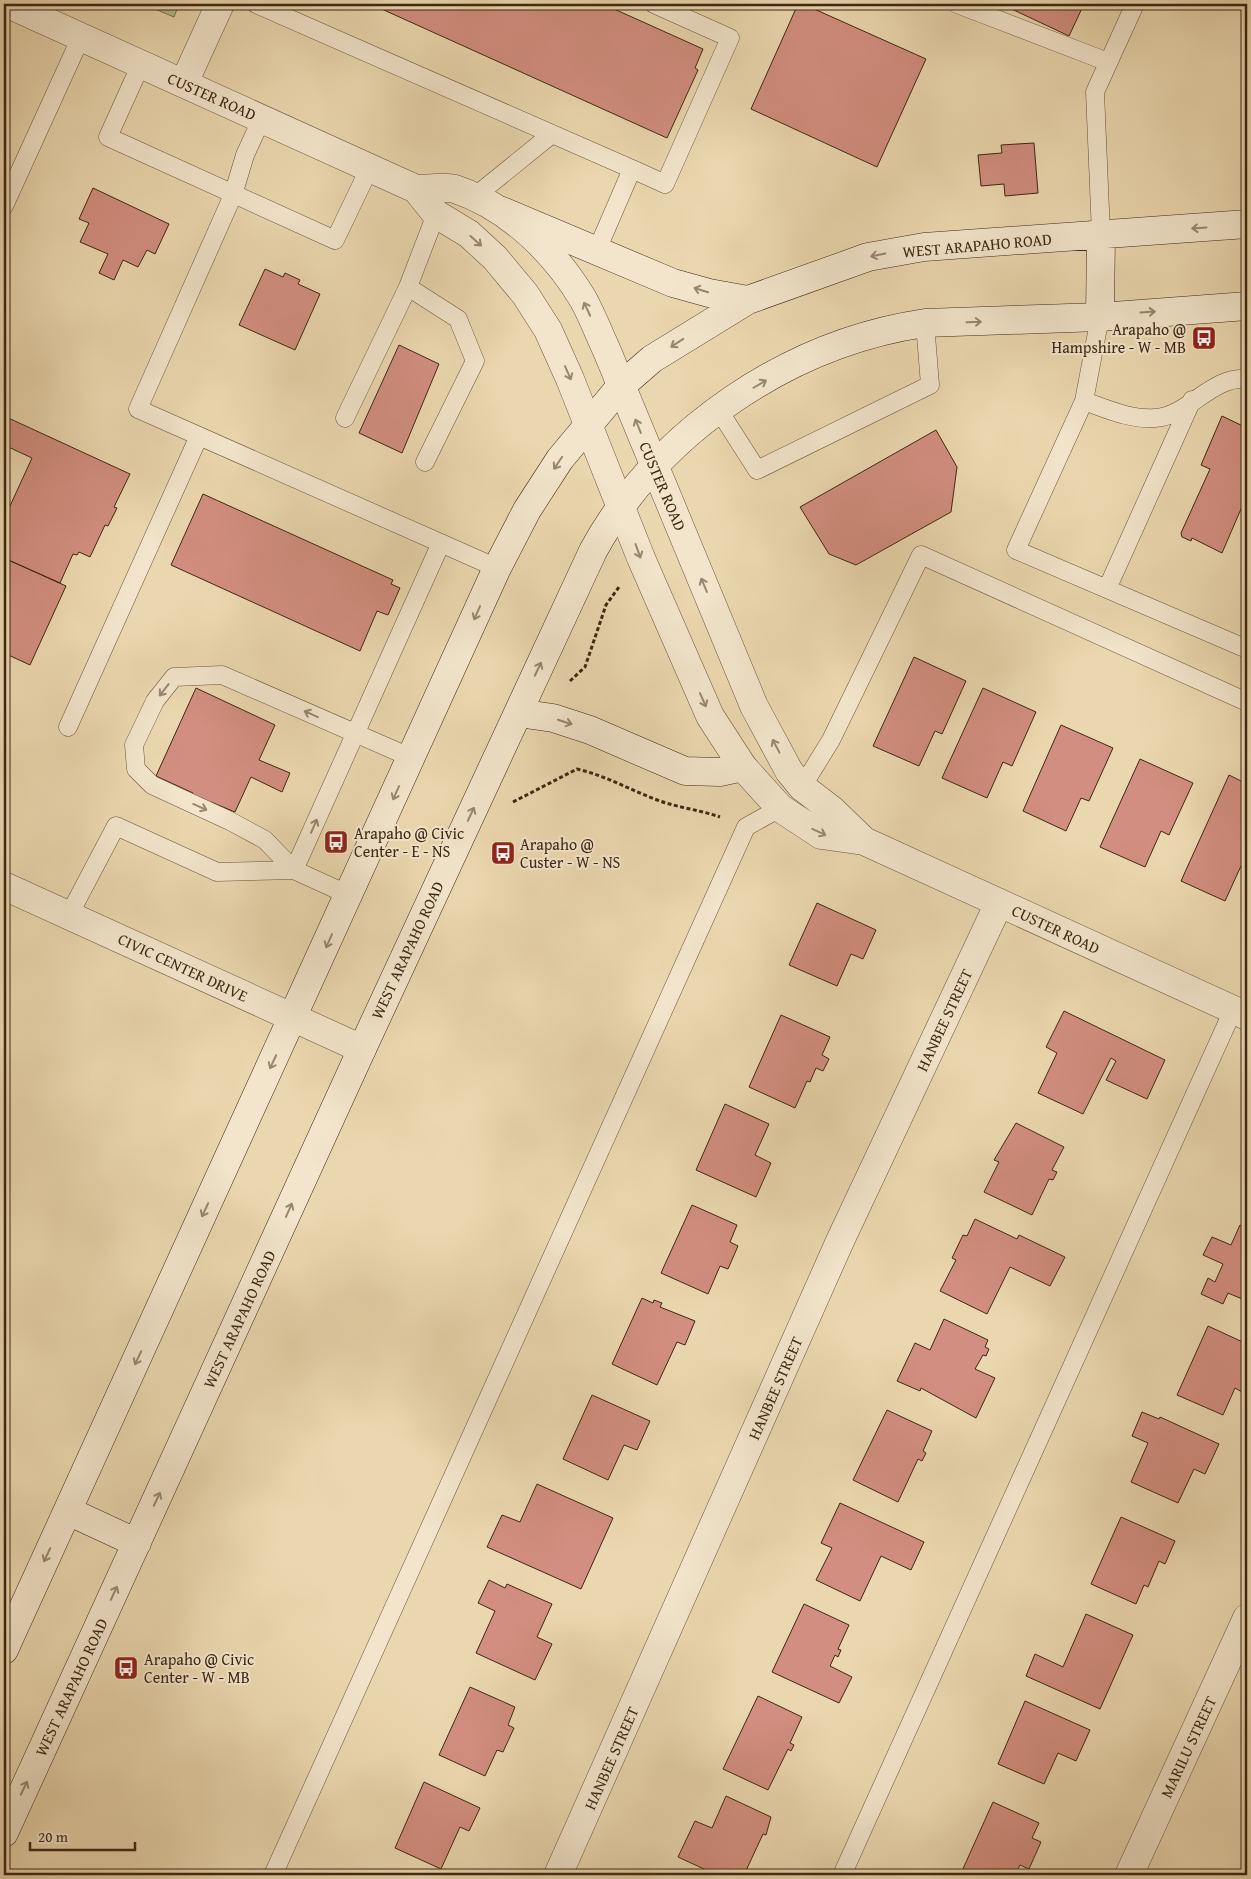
<svg xmlns="http://www.w3.org/2000/svg" width="1251" height="1879" font-family="'Gentium Book Plus',serif">
	<style>
		.green { fill: #b2bf8f; stroke: #787352 }
		.building { fill: #d28e80; stroke: #3d2714 }
		.lines { fill: none; stroke-linecap: round; stroke-linejoin: round }
		.service-casing { stroke: #68533b; stroke-width: 19 }
		.minor-casing { stroke: #68533b; stroke-width: 29 }
		.tertiary-casing { stroke: #68533b; stroke-width: 29 }
		.secondary-casing { stroke: #3d2714; stroke-width: 29 }
		.path { stroke: #3d2714; stroke-width: 3; stroke-dasharray: 4 2.5; stroke-linecap: butt }
		.service { stroke: #f2e5cb; stroke-width: 18 }
		.minor { stroke: #f2e5cb; stroke-width: 28 }
		.tertiary { stroke: #f2e5cb; stroke-width: 28 }
		.secondary { stroke: #f2e5cb; stroke-width: 28 }
		.oneway { stroke: #988670 }
		.labels { text-anchor: middle; dominant-baseline: central; stroke-width: 4; stroke-linejoin: round; paint-order: stroke }
		.street-label { font-size: 16px; fill: #3d2714; stroke: #f2e5cb }
		.poi-label { font-size: 16px; fill: #3d2714; stroke: #f2e5cb; text-anchor: start }
	</style>
	<rect width="100%" height="100%" fill="#ebd7af"/>
	<filter id="stains"><feTurbulence type="fractalNoise" baseFrequency=".004" numOctaves="4"/><feColorMatrix values="0 0 0 0 .2 0 0 0 0 .09 0 0 0 0 .02 0 0 0 .5 -.17"/></filter>
	<radialGradient id="worn" r=".72"><stop offset=".6" stop-color="#630" stop-opacity="0"/><stop offset="1" stop-color="#630" stop-opacity=".3"/></radialGradient>
	<path class="green" d="M143,4H179L174,17Z"/>
	<path class="building" d="M377,4H603L703,49L695,68L698,70L667,138L375,6Z
		M798,4H803L926,59L877,167L751,109Z
		M1001,4H1084L1069,36Z
		M1034,143L1038,193L1005,196L1004,184L981,186L978,155L1002,153L1001,145Z
		M93,188L169,224L155,254L147,250L138,267L123,260L114,280L99,273L108,254L80,242L89,223L79,219Z
		M265,269L283,277L285,273L300,280L298,284L320,294L295,350L239,325Z
		M399,345L439,364L402,453L359,433Z
		M4,416L130,474L114,507L117,508L108,526L105,525L90,557L79,552L77,555L73,554L60,583L4,558V519L32,458L4,445Z
		M1222,416L1247,428V495L1222,553L1192,538L1191,541L1182,537L1181,533L1210,469L1201,465Z
		M936,430L957,467L951,512L856,565L829,554L800,507Z
		M203,494L393,580L391,584L400,588L388,615L377,611L360,651L171,565Z
		M4,558L66,586L30,665L4,653Z
		M914,657L966,681L942,734L935,731L919,766L873,746Z
		M196,688L275,725L259,760L290,773L282,792L251,777L235,812L211,802L210,804L192,796L193,793L156,776Z
		M983,688L1036,712L1012,766L1003,762L987,798L942,778Z
		M1061,725L1113,748L1089,801L1081,798L1066,831L1023,811Z
		M1140,759L1193,783L1169,835L1161,831L1145,867L1100,847Z
		M1229,775L1247,784V868L1241,866L1225,901L1181,881Z
		M817,903L876,930L863,959L851,954L837,986L789,965Z
		M1064,1011L1165,1060L1147,1099L1106,1080L1116,1061L1111,1058L1083,1114L1038,1093L1057,1053L1046,1047Z
		M781,1015L830,1037L822,1055L829,1059L823,1071L816,1068L810,1082L807,1081L795,1108L749,1087Z
		M725,1104L769,1124L755,1155L771,1163L756,1197L696,1170Z
		M1016,1123L1064,1147L1052,1170L1057,1172L1053,1180L1049,1179L1032,1215L984,1192L999,1162L994,1160Z
		M692,1205L737,1225L730,1242L738,1246L728,1269L720,1266L708,1294L661,1273Z
		M975,1219L1017,1239L1019,1235L1065,1257L1050,1286L1010,1267L987,1314L940,1291L956,1260L952,1258L963,1235L967,1236Z
		M1240,1225L1247,1229V1301L1228,1293L1223,1304L1201,1294L1208,1278L1215,1282L1223,1264L1203,1255L1212,1237L1231,1245Z
		M642,1298L653,1303L654,1300L662,1303L660,1307L695,1321L685,1345L677,1342L657,1385L612,1364Z
		M944,1319L988,1340L985,1347L989,1349L986,1356L983,1355L975,1369L995,1378L976,1418L921,1388L920,1391L897,1381L915,1343L930,1350Z
		M1208,1326L1247,1344V1380L1242,1392L1235,1388L1223,1415L1177,1395Z
		M592,1395L650,1421L637,1450L624,1445L608,1480L563,1459Z
		M887,1410L932,1431L923,1451L926,1453L922,1461L918,1459L898,1502L853,1480Z
		M1142,1412L1159,1419L1160,1417L1219,1444L1205,1474L1194,1469L1178,1503L1131,1482L1148,1443L1132,1436Z
		M537,1484L613,1518L581,1589L487,1547L502,1515L520,1522Z
		M840,1503L924,1542L911,1570L881,1556L860,1601L816,1580L832,1548L821,1543Z
		M1121,1517L1175,1541L1165,1564L1159,1561L1148,1587L1144,1585L1136,1604L1091,1584Z
		M489,1580L505,1588L507,1584L552,1604L537,1637L552,1644L535,1680L476,1653L495,1611L478,1603Z
		M804,1604L849,1625L838,1649L841,1650L838,1657L835,1655L830,1666L852,1677L839,1703L772,1672Z
		M1086,1614L1133,1635L1100,1709L1026,1676L1035,1654L1063,1667Z
		M470,1687L515,1707L508,1725L514,1728L503,1752L497,1750L485,1776L439,1755Z
		M758,1696L802,1717L790,1743L794,1745L791,1751L788,1749L768,1790L723,1769Z
		M1025,1701L1090,1730L1076,1761L1058,1753L1044,1784L998,1764Z
		M424,1782L480,1808L469,1831L460,1827L441,1869L395,1848Z
		M726,1796L771,1817L766,1835L763,1834L744,1875H717L678,1857L695,1821L712,1828Z
		M993,1802L1039,1823L1032,1838L1041,1842L1029,1869L1020,1865L1015,1875H971L962,1871Z"/>
	<g class="lines">
		<defs>
			<path id="service" d="M256,4L632,169
				M957,4L1108,62
				M141,64L108,137L335,240L370,167
				M262,118L245,155L233,195L138,409L497,568
				M473,198L552,134
				M4,206L81,37
				M1101,234L1095,92L1135,4
				M597,250L632,169L665,184L730,38L654,4
				M408,287L458,319L475,361L425,462
				M1100,317L1084,401L1016,550L1247,649
				M1084,401C1107,409 1131,420 1155,418C1189,416 1211,376 1247,379
				M718,409L757,470L930,385L925,323
				M345,418L408,287L436,214
				M1107,589L1192,400
				M68,727L199,436
				M802,787L831,740L921,555L1247,702
				M294,870L441,543
				M349,895L294,870L265,840L230,821L152,785L136,769L134,745L155,701L174,677L222,675L412,758
				M69,915L116,826L217,872L294,870
				M273,1875L746,827L780,808
				M842,1875L1233,1010"/>
			<path id="minor" d="M184,83L220,4
				M4,886L362,1049
				M558,1875L840,1241L999,903
				M1129,1875L1247,1618"/>
			<path id="tertiary" d="M8,4L416,189C428,189 444,186 455,189C509,207 554,251 583,299C592,315 599,334 607,351L754,706L789,771L802,787L832,810L864,841
				M416,189L436,214L469,234L495,258L525,294L548,330L570,379L641,558L710,716L743,767L780,808L821,835L864,841L1247,1016"/>
			<path id="secondary" d="M502,211L673,283L709,293L748,300
				M1100,317L1101,234
				M518,713L553,718L590,730L685,771L720,772L743,767
				M68,1511L137,1543
				M4,1650L497,568L527,510L560,459L621,386L652,359L748,300L868,257L924,247L1247,224
				M4,1833L362,1049L593,551C659,430 790,343 925,323L1100,317L1247,306"/>
		</defs>
		<use href="#service" class="service-casing"/>
		<use href="#minor" class="minor-casing"/>
		<use href="#tertiary" class="tertiary-casing"/>
		<use href="#secondary" class="secondary-casing"/>
		<path class="path" d="M570,681L585,667L606,605L619,587
			M513,802L577,769C607,776 632,791 660,801C680,808 700,810 720,817"/>
		<use href="#service" class="service"/>
		<use href="#minor" class="minor"/>
		<use href="#tertiary" class="tertiary"/>
		<use href="#secondary" class="secondary"/>
	</g>
	<defs><path id="oneway-shaft" d="M-6 0H5M1.5-3L5.5 0L1.5 3" fill="none" stroke-width="1.6" stroke-linecap="round" stroke-linejoin="round" transform="scale(1.25)"/></defs>
	<g class="oneway">
		<use href="#oneway-shaft" transform="translate(1199 228) rotate(176)"/>
		<use href="#oneway-shaft" transform="translate(476 241) rotate(42)"/>
		<use href="#oneway-shaft" transform="translate(878 255) rotate(169)"/>
		<use href="#oneway-shaft" transform="translate(701 290) rotate(-163)"/>
		<use href="#oneway-shaft" transform="translate(587 309) rotate(-115)"/>
		<use href="#oneway-shaft" transform="translate(1148 312) rotate(-4)"/>
		<use href="#oneway-shaft" transform="translate(974 322) rotate(-2)"/>
		<use href="#oneway-shaft" transform="translate(677 343) rotate(147)"/>
		<use href="#oneway-shaft" transform="translate(568 373) rotate(66)"/>
		<use href="#oneway-shaft" transform="translate(760 384) rotate(-30)"/>
		<use href="#oneway-shaft" transform="translate(638 426) rotate(-112)"/>
		<use href="#oneway-shaft" transform="translate(558 463) rotate(124)"/>
		<use href="#oneway-shaft" transform="translate(638 551) rotate(70)"/>
		<use href="#oneway-shaft" transform="translate(704 585) rotate(-113)"/>
		<use href="#oneway-shaft" transform="translate(477 613) rotate(114)"/>
		<use href="#oneway-shaft" transform="translate(538 669) rotate(-65)"/>
		<use href="#oneway-shaft" transform="translate(164 690) rotate(128)"/>
		<use href="#oneway-shaft" transform="translate(703 700) rotate(66)"/>
		<use href="#oneway-shaft" transform="translate(311 714) rotate(-156)"/>
		<use href="#oneway-shaft" transform="translate(565 722) rotate(18)"/>
		<use href="#oneway-shaft" transform="translate(776 746) rotate(-118)"/>
		<use href="#oneway-shaft" transform="translate(396 793) rotate(114)"/>
		<use href="#oneway-shaft" transform="translate(200 807) rotate(24)"/>
		<use href="#oneway-shaft" transform="translate(471 814) rotate(-65)"/>
		<use href="#oneway-shaft" transform="translate(314 826) rotate(-66)"/>
		<use href="#oneway-shaft" transform="translate(819 832) rotate(25)"/>
		<use href="#oneway-shaft" transform="translate(329 941) rotate(114)"/>
		<use href="#oneway-shaft" transform="translate(273 1062) rotate(115)"/>
		<use href="#oneway-shaft" transform="translate(205 1210) rotate(115)"/>
		<use href="#oneway-shaft" transform="translate(289 1210) rotate(-66)"/>
		<use href="#oneway-shaft" transform="translate(138 1358) rotate(115)"/>
		<use href="#oneway-shaft" transform="translate(157 1499) rotate(-65)"/>
		<use href="#oneway-shaft" transform="translate(47 1555) rotate(115)"/>
		<use href="#oneway-shaft" transform="translate(114 1593) rotate(-65)"/>
		<use href="#oneway-shaft" transform="translate(24 1788) rotate(-65)"/>
	</g>
	<defs>
		<symbol id="bus-square" viewBox="-11 -11 22 22"><rect x="-9" y="-9" width="18" height="18" rx="4" fill="#8f2418" stroke="#f2e5cb"/><path d="M-5-6H5V4H4V6H2V4H-2V6H-4V4H-5ZM-3.5-4V0h7V-4ZM-3.5 1.2v1.5H-2V1.2ZM2 1.2v1.5H3.5V1.2Z" fill="#fff"/></symbol>
	</defs>
	<g fill-rule="evenodd">
		<use href="#bus-square" x="1190" y="324" width="28" height="28"/>
		<use href="#bus-square" x="322" y="828" width="28" height="28"/>
		<use href="#bus-square" x="489" y="839" width="28" height="28"/>
		<use href="#bus-square" x="112" y="1654" width="28" height="28"/>
	</g>
	<g class="labels">
		<g class="street-label">
			<text transform="translate(212 96) rotate(24)">CUSTER ROAD</text>
			<text transform="translate(977 245) rotate(-5)">WEST ARAPAHO ROAD</text>
			<text transform="translate(663 486) rotate(67)">CUSTER ROAD</text>
			<text transform="translate(1056 929) rotate(25)">CUSTER ROAD</text>
			<text transform="translate(407 950) rotate(-65)">WEST ARAPAHO ROAD</text>
			<text transform="translate(183 967) rotate(25)">CIVIC CENTER DRIVE</text>
			<text transform="translate(944 1020) rotate(-65)">HANBEE STREET</text>
			<text transform="translate(239 1319) rotate(-65)">WEST ARAPAHO ROAD</text>
			<text transform="translate(775 1388) rotate(-66)">HANBEE STREET</text>
			<text transform="translate(71 1687) rotate(-65)">WEST ARAPAHO ROAD</text>
			<text transform="translate(1188 1747) rotate(-65)">MARILU STREET</text>
			<text transform="translate(611 1758) rotate(-66)">HANBEE STREET</text>
		</g>
		<g class="poi-label">
			<text x="1186" y="329" text-anchor="end">Arapaho @<tspan x="1186" dy="18">Hampshire - W - MB</tspan></text>
			<text x="354" y="833">Arapaho @ Civic<tspan x="354" dy="18">Center - E - NS</tspan></text>
			<text x="520" y="844">Arapaho @<tspan x="520" dy="18">Custer - W - NS</tspan></text>
			<text x="144" y="1659">Arapaho @ Civic<tspan x="144" dy="18">Center - W - MB</tspan></text>
		</g>
	</g>
	<rect width="1251" height="1879" fill="none" stroke="#ebd7af" stroke-width="20"/>
	<rect x="5" y="5" width="1241" height="1869" fill="none" stroke="#3d2714" stroke-width="2.5"/>
	<rect x="10" y="10" width="1231" height="1859" fill="none" stroke="#3d2714"/>
	<path d="M30 1842v8h105v-8" fill="none" stroke="#3d2714" stroke-width="2.5"/>
	<text x="38" y="1842" font-size="15" fill="#3d2714" stroke="#f2e5cb" stroke-width="4" paint-order="stroke">20 m</text>
	<rect width="100%" height="100%" filter="url(#stains)"/>
	<rect width="100%" height="100%" fill="url(#worn)"/>
</svg>
